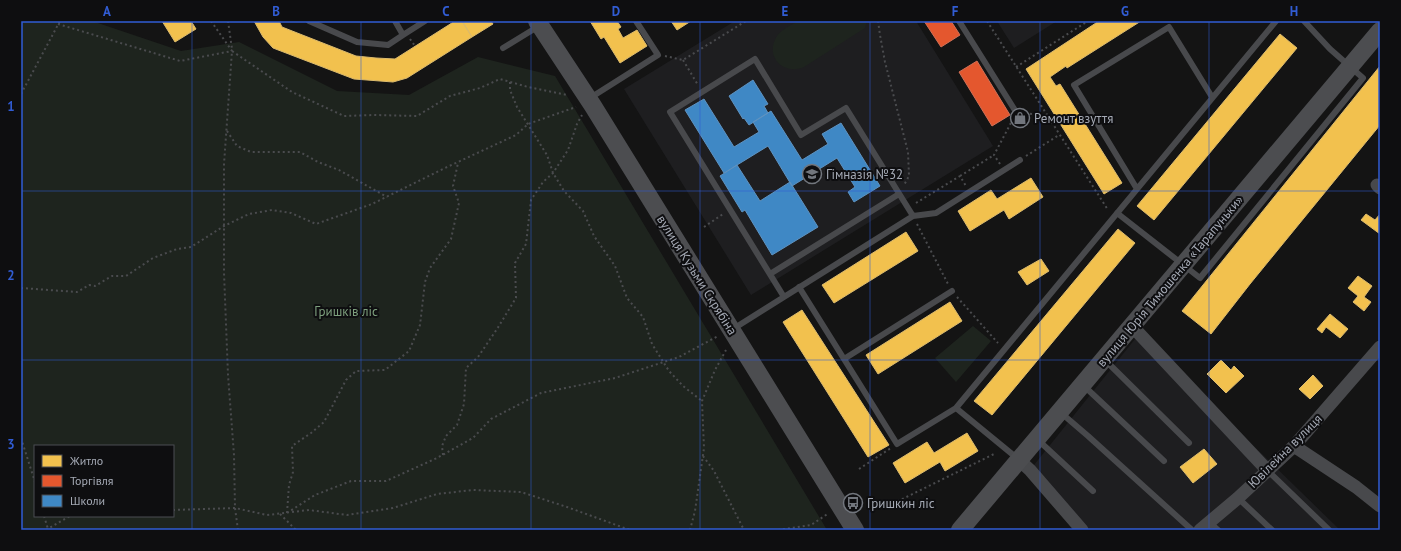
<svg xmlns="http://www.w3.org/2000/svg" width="1401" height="551" font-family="'PT Sans',sans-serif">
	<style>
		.built { fill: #1e1e20 }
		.green { fill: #1e241e; fill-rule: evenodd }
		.homes { fill: #f2c14e; stroke: #dbba6d }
		.shops { fill: #e4572e; stroke: #d17056 }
		.schools { fill: #3f88c5; stroke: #5e92c0 }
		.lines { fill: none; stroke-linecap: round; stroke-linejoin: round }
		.path { stroke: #4a4b4e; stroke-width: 2; stroke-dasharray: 2 3; stroke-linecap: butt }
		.lane { stroke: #48494c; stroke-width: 6 }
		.street { stroke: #48494c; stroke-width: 13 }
		.secondary { stroke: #4c4d50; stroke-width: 18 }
		.grid { fill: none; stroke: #315cd3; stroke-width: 1; stroke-opacity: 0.55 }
		.labels { text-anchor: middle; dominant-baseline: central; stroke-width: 4; stroke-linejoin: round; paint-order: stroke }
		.poi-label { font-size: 13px; fill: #a5aab5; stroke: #0e0e10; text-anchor: start }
		.street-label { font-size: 13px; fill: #a5aab5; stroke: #0e0e10 }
		.park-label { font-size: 13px; fill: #7d9f7d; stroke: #0e0e10 }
		.neatline { fill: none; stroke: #315cd3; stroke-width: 1.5 }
		.grid-label { font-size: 13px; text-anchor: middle; font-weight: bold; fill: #315cd3 }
	</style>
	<rect width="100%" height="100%" fill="#141414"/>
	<path class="built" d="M735,21H916L993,146L751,295L624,89Z
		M997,21H1057L1014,48Z
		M1139,334L1340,530H1082L1030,470Z"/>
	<path class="green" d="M21,21H92L181,51L239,42L337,91L409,95L478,57L555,76L827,530H21ZM35,446H173V516H35Z
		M798,21H867L865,28L804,67C783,76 764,56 777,36C781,30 791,25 798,21Z
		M973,326L991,341L956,382L935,358Z"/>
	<path class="homes" d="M162,21H191L196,29L175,42Z
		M254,21H279L282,27L356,56L376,58L395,59L455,21H462L472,37L407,78L393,82L354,79L273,48L263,37Z
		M462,21H491L493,24L472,37Z
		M590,21H617L621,27L618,29L623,38L637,30L647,46L620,63L604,37L601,39Z
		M671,21H691L677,30Z
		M1099,21H1141L1067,68L1066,66L1050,77L1056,86L1060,84L1122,183L1104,194L1026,69Z
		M1280,34L1297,48L1154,220L1137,206Z
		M1380,66V125L1250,284L1211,334L1182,311Z
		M1031,178L1043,197L1009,219L1004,210L970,231L958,211L991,190L997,199Z
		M1366,214L1375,220L1380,214V234L1361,220Z
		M1118,229L1135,243L992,415L974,401Z
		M906,232L918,251L834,303L822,285Z
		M1041,259L1049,271L1027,285L1018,272Z
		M1358,276L1372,286L1364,297L1371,302L1364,311L1353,302L1358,296L1348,288Z
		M950,302L962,321L878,374L866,355Z
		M802,310L889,445L868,457L783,322Z
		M1330,314L1348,329L1340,338L1326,327L1322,333L1317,329Z
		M1221,360L1231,370L1234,366L1244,376L1226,393L1207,374Z
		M1313,375L1323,386L1310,399L1299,389Z
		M967,433L978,451L945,471L940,462L905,483L893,463L927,442L934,453Z
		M1204,449L1217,464L1193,483L1180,467Z"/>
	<path class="shops" d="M924,21H951L960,35L941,47Z
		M977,61L1010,115L992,126L959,72Z"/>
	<path class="schools" d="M753,80L768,104L764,106L768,113L749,125L744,118L743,119L729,96Z
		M704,99L734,147L759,132L753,122L771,111L802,160L828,144L822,134L841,123L880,186L854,202L848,192L855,187L837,158L792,186L768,146L724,173L685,110Z
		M737,165L760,201L790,182L818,227L772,255L745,210L742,212L720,176Z"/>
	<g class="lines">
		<path class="path" d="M211,21L232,51
			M228,21L232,49
			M446,21L448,25
			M878,21L880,35L885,62L908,152L909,176L904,185
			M987,21L1108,210
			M58,24L180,61L232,51
			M410,39L415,46
			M665,56L683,60L746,21
			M683,60L698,85
			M1016,67L1088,21
			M510,82V90L517,107L547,155L553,173L564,191L583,211L594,236L615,266L627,298L643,317L652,344L669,371L683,386L702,401
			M21,94L60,21
			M1025,113L1048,116
			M227,131L237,146L251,152H300L318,162L339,170L387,197
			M1026,156L1059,135
			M1000,164L994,155L1013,119
			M960,176L994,155
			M916,203L960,176L966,186
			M917,224L948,284
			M704,227L723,214
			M21,288L77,292L89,285L95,286L112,276H126L153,258L177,249L191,247L224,226L249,214L272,210L291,213L316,224L372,204L445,168L516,135L528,124L576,107
			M957,297L998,343
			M21,438L35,482
			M443,455L442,446L446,436L457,425L464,404L466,368L478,357L497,329L516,298L515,263L526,244L531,200L543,182L553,173L568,150L577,124L582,115
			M703,456L714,471L744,530
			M859,469L891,448
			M884,508L994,454
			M173,510L235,508L267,515L309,510L347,515L393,508L437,494L473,490L521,492L567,507L630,530
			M287,513L315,495L351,481H386L437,458L473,438L491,419L541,393L615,378L679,357L718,336
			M287,513L289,485L293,472L292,446L311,433L324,422L346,380L356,371L385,370L409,351L420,325L425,282L430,268L451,239L459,203L453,186L458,163
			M280,514L296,530
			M44,516L48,529
			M46,530L70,516
			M238,530L235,508L234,455L228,375L224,273V164L232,51L292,92L344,116L374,115L417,116L450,96L480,88L500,79L528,87L567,95
			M690,530L695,511L704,448L702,401L715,370L726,350
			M778,530L811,525L829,513"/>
		<path class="lane" d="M309,21L357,42L388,45L403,35L395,21
			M959,21L1016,112
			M403,35L425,21
			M503,48L539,26
			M590,98L658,55L636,21
			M1137,189L1074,85L1169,27L1212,97
			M1117,213L1200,278L1363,78L1330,49L1304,21
			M770,274L899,194
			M799,287L844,359L952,291
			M784,297L670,112L755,59L801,135L846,108L913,216
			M733,329L913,216L936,213L1020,160
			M844,359L897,444L956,408L1018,459
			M1105,360L1189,443
			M1084,386L1164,461
			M956,408L1276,21
			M1060,412L1088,436L1192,530
			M1038,440L1093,491
			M1267,470L1329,530
			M1238,498L1272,530
			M1210,523L1218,530"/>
		<path class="street" d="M1377,185L1380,188
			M1132,326L1267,470
			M1294,446L1356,487L1380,506
			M1019,460L1030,470L1082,530
			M1200,530L1238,498L1294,446L1380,347"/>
		<path class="secondary" d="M537,21L593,106L855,530
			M960,530L1380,31"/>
	</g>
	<path class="grid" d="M192,21V530M361,21V530M531,21V530M700,21V530M870,21V530M1040,21V530M1209,21V530M21,191H1380M21,360H1380"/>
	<defs>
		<symbol id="shop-ring" viewBox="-11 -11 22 22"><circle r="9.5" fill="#0e0e10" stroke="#72767d" stroke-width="1.5"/><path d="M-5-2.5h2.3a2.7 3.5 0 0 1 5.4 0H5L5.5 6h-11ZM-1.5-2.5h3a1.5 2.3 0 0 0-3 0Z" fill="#72767d"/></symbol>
		<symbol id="school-ring" viewBox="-11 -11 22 22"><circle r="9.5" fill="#0e0e10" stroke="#72767d" stroke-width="1.5"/><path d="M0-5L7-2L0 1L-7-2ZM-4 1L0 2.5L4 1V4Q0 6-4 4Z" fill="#72767d"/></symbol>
		<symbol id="bus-ring" viewBox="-11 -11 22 22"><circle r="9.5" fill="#0e0e10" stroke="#72767d" stroke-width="1.5"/><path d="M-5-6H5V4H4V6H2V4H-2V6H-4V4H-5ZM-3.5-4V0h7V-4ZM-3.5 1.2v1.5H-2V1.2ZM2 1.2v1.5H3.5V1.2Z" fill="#72767d"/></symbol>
	</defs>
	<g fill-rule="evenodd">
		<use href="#shop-ring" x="1009" y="107" width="22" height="22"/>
		<use href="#school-ring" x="801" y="163" width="22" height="22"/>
		<use href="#bus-ring" x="842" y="492" width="22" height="22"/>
	</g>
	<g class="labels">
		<g class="poi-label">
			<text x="1034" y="118">Ремонт взуття</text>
			<text x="826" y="174">Гімназія №32</text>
			<text x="867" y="503">Гришкин ліс</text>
		</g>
		<g class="street-label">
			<text transform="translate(697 275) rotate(58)">вулиця Кузьми Скрябіна</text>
			<text transform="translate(1170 281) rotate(-50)">вулиця Юрія Тимошенка «Тарапуньки»</text>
			<text transform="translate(1285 451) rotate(-45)">Ювілейна вулиця</text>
		</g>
		<g class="park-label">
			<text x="346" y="311">Гришків ліс</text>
		</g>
	</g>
	<rect width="1401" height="551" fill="none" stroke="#0e0e10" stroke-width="44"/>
	<rect x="34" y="445" width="140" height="72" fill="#0e0e10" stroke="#4a4c52"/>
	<rect x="42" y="455" width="20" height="12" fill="#f2c14e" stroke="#4a4c52"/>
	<text x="70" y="465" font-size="12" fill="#a5aab5">Житло</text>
	<rect x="42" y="475" width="20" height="12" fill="#e4572e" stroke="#4a4c52"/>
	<text x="70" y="485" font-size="12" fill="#a5aab5">Торгівля</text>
	<rect x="42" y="495" width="20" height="12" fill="#3f88c5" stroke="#4a4c52"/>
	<text x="70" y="505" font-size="12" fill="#a5aab5">Школи</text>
	<rect x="22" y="22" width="1357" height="507" class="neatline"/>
	<g class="grid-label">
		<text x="107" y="16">A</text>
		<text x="276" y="16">B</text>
		<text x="446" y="16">C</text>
		<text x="616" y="16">D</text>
		<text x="785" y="16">E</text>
		<text x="955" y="16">F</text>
		<text x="1125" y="16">G</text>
		<text x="1294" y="16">H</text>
		<text x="11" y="111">1</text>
		<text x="11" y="280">2</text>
		<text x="11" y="449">3</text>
	</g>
</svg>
